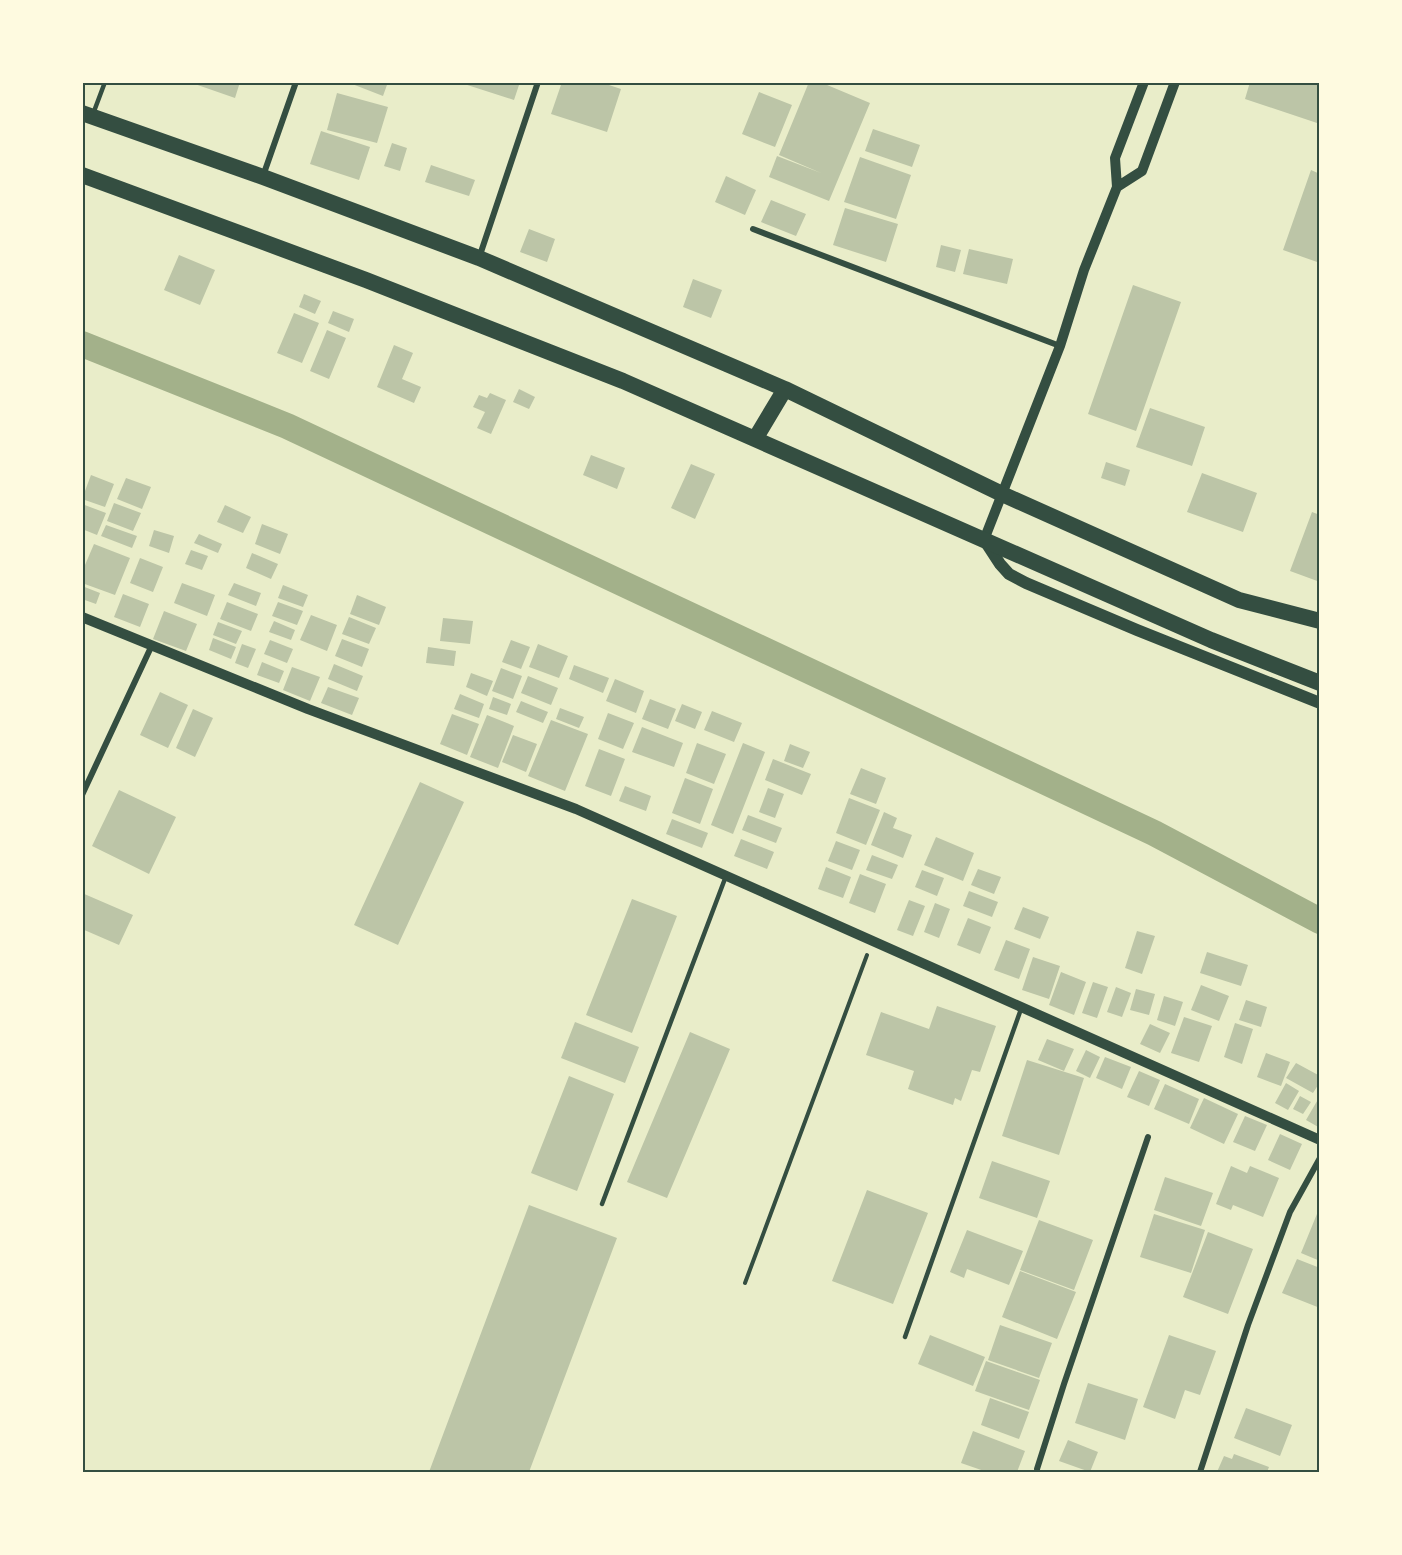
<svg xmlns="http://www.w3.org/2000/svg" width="1402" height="1555" font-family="Montserrat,sans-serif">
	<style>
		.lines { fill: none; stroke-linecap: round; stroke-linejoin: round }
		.canal { stroke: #a3b18a; stroke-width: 26 }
		.building { fill: #bcc5a7 }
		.path { stroke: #344e41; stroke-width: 4 }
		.service { stroke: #344e41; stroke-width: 4.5 }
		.minor { stroke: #344e41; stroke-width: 6 }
		.tertiary { stroke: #344e41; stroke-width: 10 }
		.secondary { stroke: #344e41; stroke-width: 12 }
		.trunk { stroke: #344e41; stroke-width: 16 }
		.neatline { fill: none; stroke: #344e41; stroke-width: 2 }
	</style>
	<rect width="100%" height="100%" fill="#e9edc9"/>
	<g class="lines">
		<path class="canal" d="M82,344L287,426L1154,833L1320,921"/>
	</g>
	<path class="building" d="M189,82H240L235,98Z
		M347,82H388L383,96Z
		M458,82H520L514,100Z
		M562,82H600L621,89L607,132L551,114Z
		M809,82H820L870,103L829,201L769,177L777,156L821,173L779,155Z
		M1250,82H1320V124L1245,99Z
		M759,92L792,105L775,147L742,134Z
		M337,93L388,107L377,143L327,130Z
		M873,129L920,145L912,167L865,151Z
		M321,131L370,147L359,180L310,164Z
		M392,143L407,148L400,171L384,166Z
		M860,157L911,175L896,219L844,202Z
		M431,165L475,180L469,196L425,182Z
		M1311,170L1320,174V263L1283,250Z
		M726,176L756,190L745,215L715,202Z
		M771,200L806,214L796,236L761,222Z
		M845,208L898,224L886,262L833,245Z
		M529,229L555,239L547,262L520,252Z
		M941,245L961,250L955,272L936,267Z
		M969,249L1013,259L1007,284L963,274Z
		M179,255L215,270L200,305L164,290Z
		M693,279L722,290L711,318L683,307Z
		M1133,285L1181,302L1136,431L1088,414Z
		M304,294L321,301L315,314L299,307Z
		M333,311L354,319L349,332L328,323Z
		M294,313L319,323L302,363L277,353Z
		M327,330L346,338L329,379L310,371Z
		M394,345L413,353L402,379L421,387L414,403L377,387Z
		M519,389L535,397L529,409L513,402Z
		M490,393L506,400L491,434L477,428L485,412L473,407L479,395L487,398Z
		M1150,408L1205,427L1192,466L1136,447Z
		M591,455L625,468L617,489L583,475Z
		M1106,462L1130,470L1125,486L1101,478Z
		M691,464L715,474L695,519L671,508Z
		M1202,473L1257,493L1243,532L1187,512Z
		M91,475L114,484L105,507L82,499Z
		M126,478L151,487L142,509L117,499Z
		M114,503L141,513L133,531L107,521Z
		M82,504L106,513L97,535L82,529Z
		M225,505L251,517L243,533L217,522Z
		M1312,512L1320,515V582L1290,571Z
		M262,524L288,534L280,554L255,544Z
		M106,525L137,536L132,548L101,536Z
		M154,530L174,536L169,553L149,546Z
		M199,534L222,544L218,553L194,543Z
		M94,544L130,558L115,595L82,583V572Z
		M191,550L208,556L202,570L185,564Z
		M252,553L278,564L271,579L246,568Z
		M140,558L163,567L153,592L130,583Z
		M182,583L215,595L207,616L174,603Z
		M234,583L261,593L256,606L228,595Z
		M283,585L308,595L303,607L278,598Z
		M82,586L100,593L96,604L82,599Z
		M123,594L149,604L140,627L114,617Z
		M357,595L386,607L379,625L350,614Z
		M227,602L258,614L251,631L220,619Z
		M278,602L303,611L297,625L272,616Z
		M164,611L197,624L186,651L153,639Z
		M311,615L337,625L327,651L300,640Z
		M349,617L376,628L369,644L342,634Z
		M443,618L473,621L470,644L440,641Z
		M274,621L295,630L291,640L269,632Z
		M218,622L242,631L236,644L213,635Z
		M213,638L236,647L231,659L209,650Z
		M342,639L369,649L362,667L335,656Z
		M270,640L293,649L287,663L264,654Z
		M511,640L530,647L521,669L502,662Z
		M242,644L256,649L248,668L235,663Z
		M538,644L568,656L559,678L529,667Z
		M428,647L456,651L454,666L426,663Z
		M262,662L284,671L279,683L257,675Z
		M334,664L363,676L357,691L328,679Z
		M574,665L609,678L603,693L569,679Z
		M292,667L320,677L310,701L283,690Z
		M501,668L522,676L513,699L492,691Z
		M471,673L493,681L487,696L466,687Z
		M528,676L558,688L551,705L521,693Z
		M615,679L644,691L636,713L606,701Z
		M328,687L359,698L352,715L321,703Z
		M160,692L188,705L168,748L140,735Z
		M460,694L484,704L479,718L454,709Z
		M493,697L511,704L507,715L489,709Z
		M650,699L676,709L668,729L642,719Z
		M521,701L548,712L543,723L516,712Z
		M682,704L702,712L695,729L675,721Z
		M560,708L584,717L579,728L556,719Z
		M193,709L213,718L195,757L176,748Z
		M712,711L742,723L734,742L704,730Z
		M608,713L634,723L623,749L598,739Z
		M452,714L479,724L467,755L440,744Z
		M487,715L514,726L498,768L470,757Z
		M551,720L588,734L565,791L528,776Z
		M642,727L683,743L674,767L632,752Z
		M513,735L537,744L526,772L502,762Z
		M697,743L726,754L714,784L686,773Z
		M743,743L765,752L733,834L711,825Z
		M790,744L810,752L803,768L784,761Z
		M599,749L625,759L611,796L585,786Z
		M773,759L811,774L802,795L765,780Z
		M861,768L886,778L876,804L850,794Z
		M685,778L713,789L700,824L672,813Z
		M420,782L464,802L398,945L354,925Z
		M625,786L651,796L646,811L619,801Z
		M768,788L784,794L775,818L759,812Z
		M119,790L176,817L149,874L92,846Z
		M849,798L880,810L866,845L836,833Z
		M884,812L897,818L893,828L912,835L903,858L871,845Z
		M748,815L782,828L776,843L742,830Z
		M672,819L708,833L702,848L666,834Z
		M936,837L974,853L963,881L924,865Z
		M741,839L774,852L767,869L734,856Z
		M836,841L860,850L852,870L828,861Z
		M872,855L898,865L892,879L866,870Z
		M826,867L851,877L843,898L818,889Z
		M978,869L1001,877L994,894L971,885Z
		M922,870L944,878L937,896L915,887Z
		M860,874L886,884L875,913L849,903Z
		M969,891L998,902L992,917L963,906Z
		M82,893L133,915L119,945L82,929Z
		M632,899L677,916L632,1033L586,1015Z
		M909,900L925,906L913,936L897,930Z
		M935,903L950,909L939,938L924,932Z
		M1023,907L1049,917L1040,939L1014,929Z
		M968,918L991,927L980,954L957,945Z
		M1137,931L1155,936L1142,974L1125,968Z
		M1006,940L1030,949L1019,979L994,970Z
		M1207,952L1248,965L1241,986L1200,973Z
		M1033,957L1060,966L1049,999L1022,990Z
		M1061,972L1086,982L1074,1015L1049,1005Z
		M1093,982L1108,987L1097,1018L1082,1013Z
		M1201,985L1229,996L1219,1021L1191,1010Z
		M1116,987L1131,993L1122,1017L1107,1012Z
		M1136,989L1155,994L1149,1015L1130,1010Z
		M1164,996L1183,1002L1175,1026L1157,1020Z
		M1246,1000L1267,1007L1261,1027L1239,1020Z
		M937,1006L996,1026L980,1072L972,1070L961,1101L955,1098L953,1105L908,1089L914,1071L866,1055L881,1012L929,1029Z
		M1184,1017L1212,1026L1199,1062L1171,1053Z
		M575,1022L639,1047L625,1083L561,1058Z
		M1235,1023L1253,1029L1242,1064L1224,1057Z
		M1150,1024L1170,1033L1160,1053L1140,1044Z
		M690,1032L730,1049L667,1198L627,1182Z
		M1047,1039L1074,1049L1064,1071L1038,1060Z
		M1086,1050L1100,1057L1090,1078L1076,1071Z
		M1266,1053L1290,1062L1281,1086L1257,1077Z
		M1105,1057L1131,1067L1122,1089L1096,1078Z
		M1027,1060L1084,1078L1059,1155L1002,1136Z
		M1296,1063L1320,1076V1082L1313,1093L1286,1078Z
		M1139,1071L1160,1080L1149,1106L1127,1097Z
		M569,1076L614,1094L577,1191L531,1173Z
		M1286,1083L1299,1091L1288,1110L1275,1103Z
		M1165,1084L1199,1099L1189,1124L1154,1109Z
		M1300,1096L1311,1102L1303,1114L1293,1109Z
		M1320,1096V1128L1306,1120Z
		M1204,1098L1238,1114L1224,1144L1190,1128Z
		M1245,1116L1267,1125L1255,1151L1233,1142Z
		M1280,1134L1302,1144L1290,1170L1268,1160Z
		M992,1161L1050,1181L1037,1218L979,1198Z
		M1231,1166L1247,1173L1250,1166L1279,1178L1263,1217L1233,1205L1231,1210L1216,1204Z
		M1165,1177L1213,1193L1201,1226L1154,1210Z
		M867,1190L928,1213L893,1304L832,1281Z
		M529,1205L617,1238L529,1472H429Z
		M1319,1209H1320V1261L1301,1253Z
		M1154,1214L1205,1230L1191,1273L1140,1257Z
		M1039,1220L1093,1240L1074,1290L1020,1270Z
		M967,1230L1023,1251L1009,1285L967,1269L964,1278L950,1272Z
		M1208,1232L1253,1249L1228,1314L1183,1297Z
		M1297,1259L1320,1268V1308L1282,1293Z
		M1020,1271L1076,1292L1057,1339L1002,1317Z
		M1000,1325L1052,1343L1039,1378L988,1360Z
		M930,1335L985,1357L973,1386L918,1364Z
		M1169,1335L1216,1351L1200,1395L1185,1390L1175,1419L1143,1407Z
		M986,1361L1040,1380L1029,1410L975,1391Z
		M1088,1383L1138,1399L1125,1440L1075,1423Z
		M990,1398L1029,1412L1019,1439L981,1425Z
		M1246,1408L1292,1425L1280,1456L1234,1438Z
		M973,1431L1025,1451L1017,1472H987L961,1463Z
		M1068,1440L1098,1452L1090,1472L1059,1461Z
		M1234,1454L1269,1467L1267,1472H1217L1224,1456L1232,1459Z"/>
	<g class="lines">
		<path class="path" d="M745,1283L867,955"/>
		<path class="service" d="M93,114L105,82
			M602,1204L726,876
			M905,1337L1021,1009"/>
		<path class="minor" d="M263,176L296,82
			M753,229L1060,346
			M480,255L538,82
			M82,795L152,645
			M1037,1469L1064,1384L1148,1137
			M1200,1472L1248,1325L1290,1212L1320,1158"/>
		<path class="tertiary" d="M1117,187L1142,171L1175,82
			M984,540L1060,346L1084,270L1117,187L1115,158L1144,82
			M82,617L308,709L576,809L1320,1140"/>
		<path class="secondary" d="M985,541L1000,564L1009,574L1026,583L1137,630L1320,703"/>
		<path class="trunk" d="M82,113L263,177L479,258L785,389L1002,494L1239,600L1320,621
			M82,175L366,280L623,381L1211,640L1320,683
			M755,439L785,389"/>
	</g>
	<rect width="1402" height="1555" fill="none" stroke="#fefae0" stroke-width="168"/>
	<rect x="84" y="84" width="1234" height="1387" class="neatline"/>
</svg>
